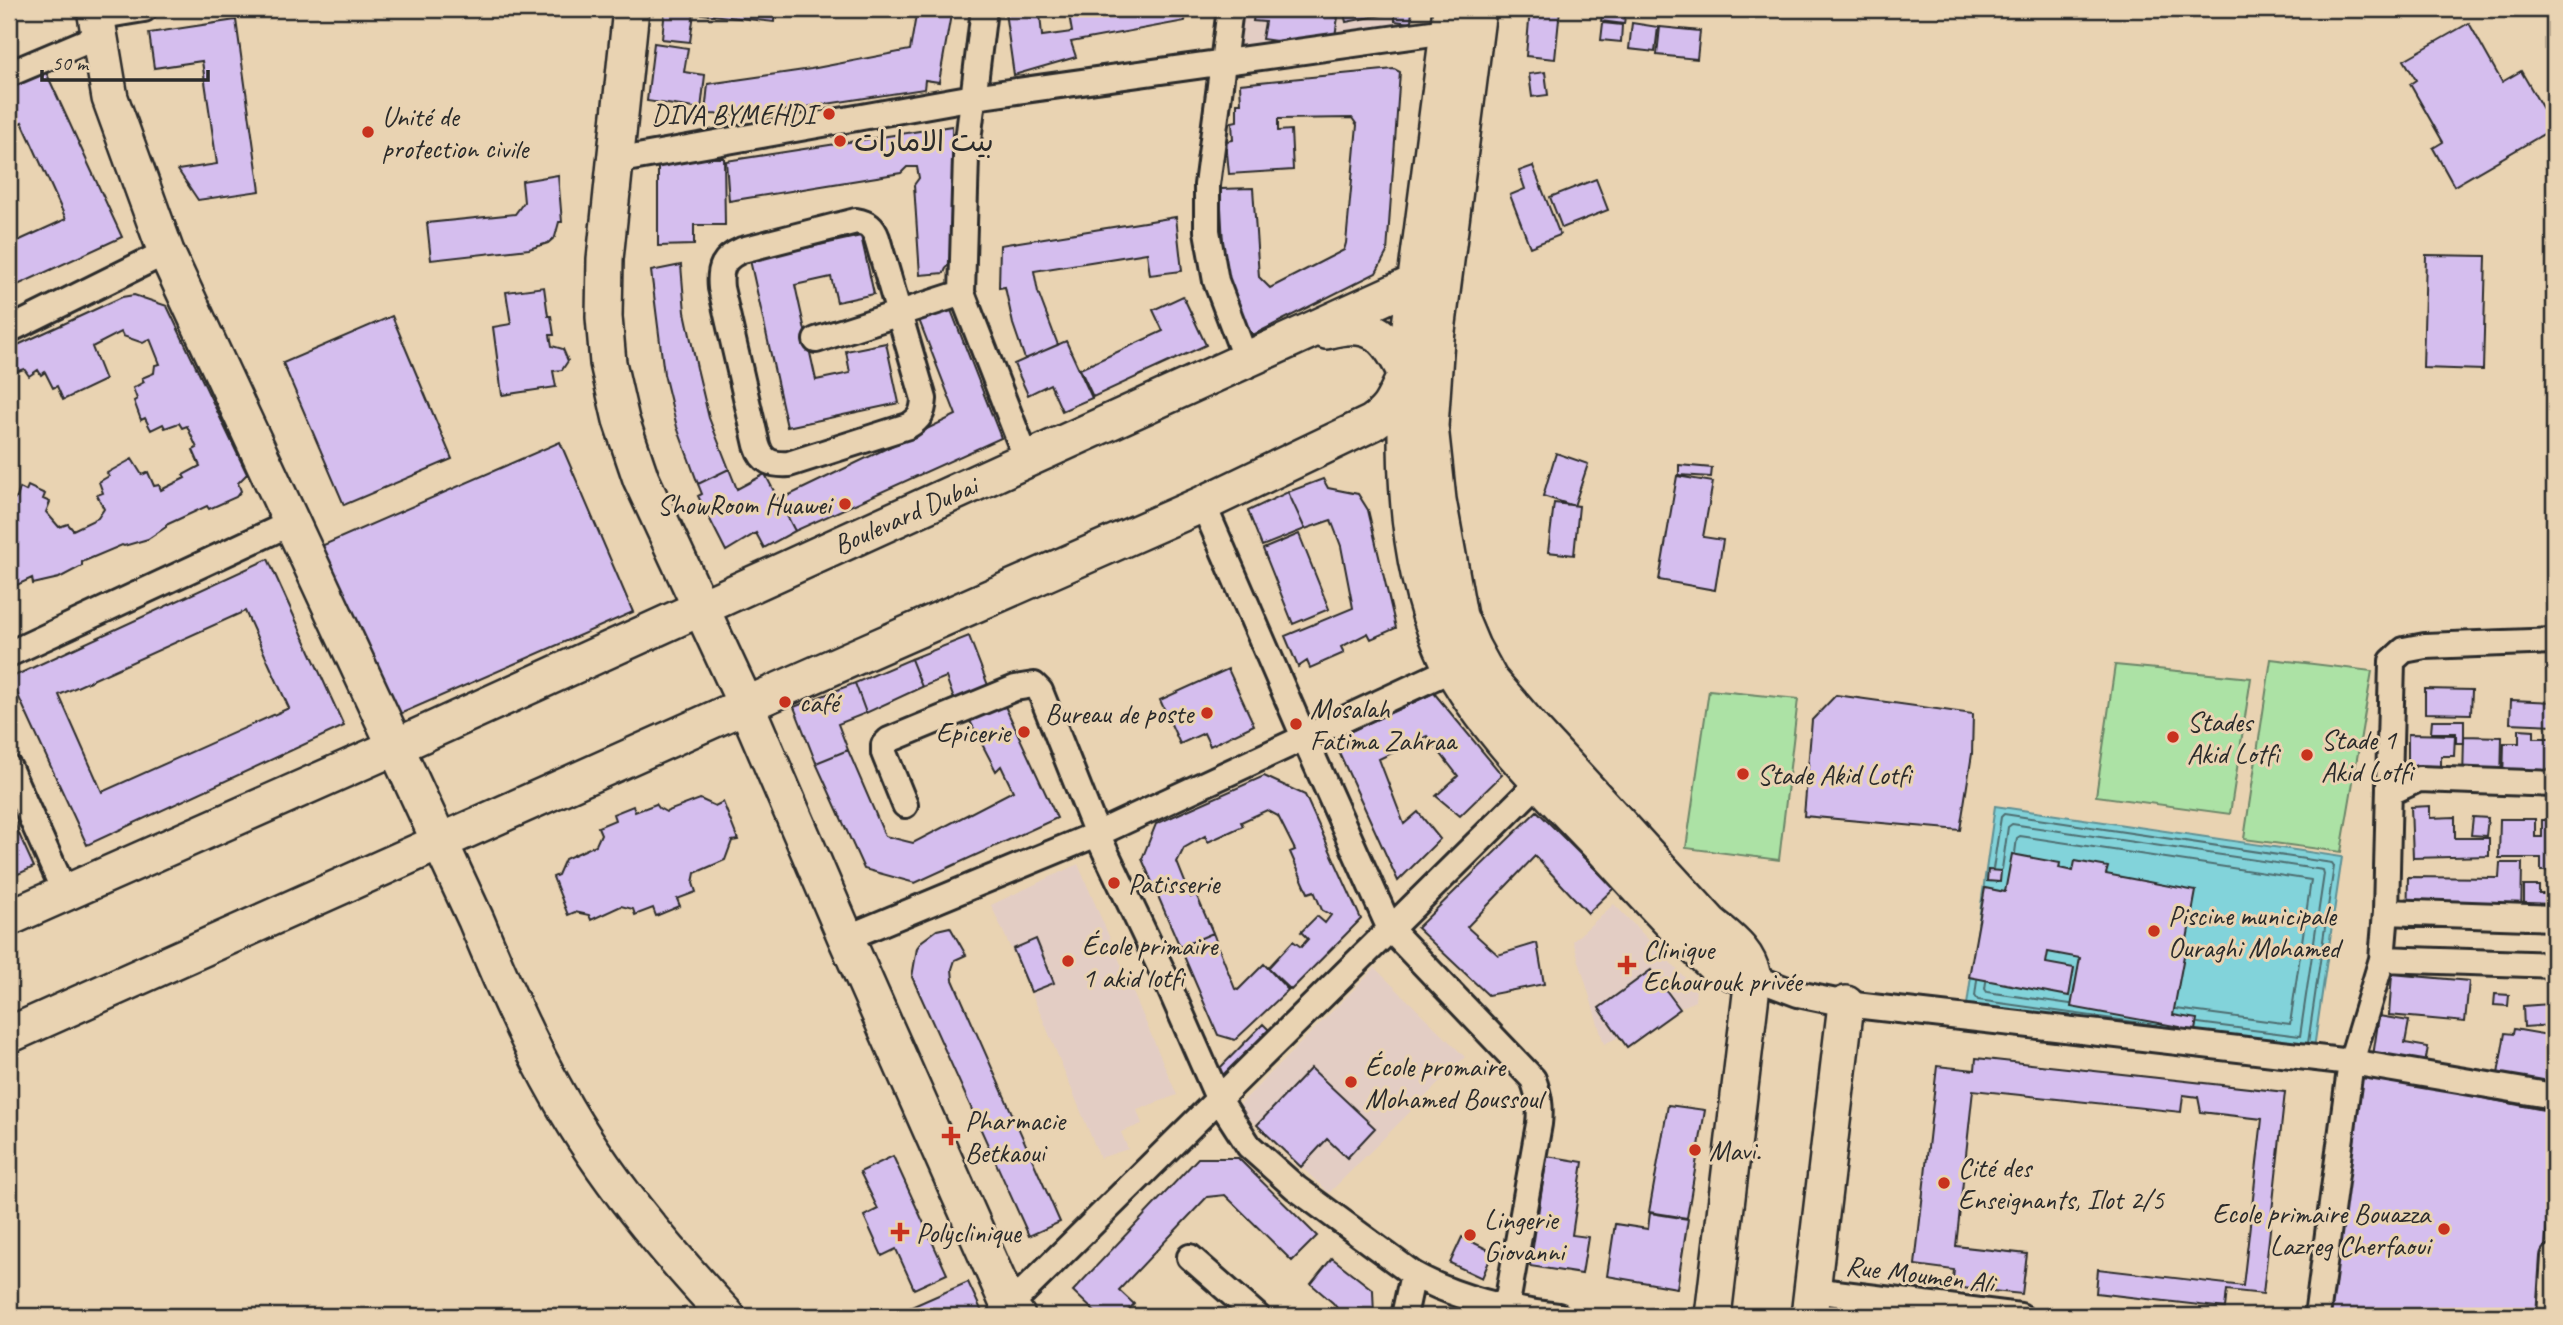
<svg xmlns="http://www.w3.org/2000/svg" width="2563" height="1325" font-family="Caveat,'Playpen Sans Arabic',sans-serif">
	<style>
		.built { fill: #e3cdc4 }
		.green { fill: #ace2a5; stroke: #6c8668; stroke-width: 2 }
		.water { fill: #82d3da; stroke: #5f9094; stroke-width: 2 }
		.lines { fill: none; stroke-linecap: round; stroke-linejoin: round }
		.shore { stroke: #4e6e71; stroke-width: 2 }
		.building { fill: #d5beee; stroke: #2b2b2b; stroke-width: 2; fill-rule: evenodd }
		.street-casing { stroke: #2b2b2b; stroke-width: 30 }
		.secondary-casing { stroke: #2b2b2b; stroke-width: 40 }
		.street { stroke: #e9d3b2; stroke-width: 24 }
		.secondary { stroke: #e9d3b2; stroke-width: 35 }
		.poi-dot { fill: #c8321e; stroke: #e9d3b2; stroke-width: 2.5 }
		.labels { text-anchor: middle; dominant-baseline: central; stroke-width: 6; stroke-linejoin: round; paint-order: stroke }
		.poi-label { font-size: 28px; fill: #2b2b2b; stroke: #e9d3b2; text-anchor: start }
		.street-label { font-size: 28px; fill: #2b2b2b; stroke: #e9d3b2 }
	</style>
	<rect width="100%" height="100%" fill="#e9d3b2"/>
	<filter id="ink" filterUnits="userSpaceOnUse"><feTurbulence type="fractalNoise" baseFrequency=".0143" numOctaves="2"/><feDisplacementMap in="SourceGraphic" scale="14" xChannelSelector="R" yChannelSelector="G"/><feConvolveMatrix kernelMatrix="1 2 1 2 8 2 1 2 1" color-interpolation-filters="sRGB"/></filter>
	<g filter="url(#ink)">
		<path class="built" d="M1238,9H1414L1411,29L1239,52L1235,34Z
			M1078,864L1177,1095L1137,1110L1142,1124L1121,1132L1128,1149L1100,1158L1042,1017L991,905Z
			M1614,904L1696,989L1695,1001L1604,1044L1573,941Z
			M1375,968L1465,1057L1329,1193L1237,1107Z"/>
		<path class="green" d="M2271,659L2372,671L2341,852L2244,839Z
			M2115,665L2251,678L2230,814L2096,796Z
			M1709,690L1798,699L1779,860L1686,848Z"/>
		<path class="water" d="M1995,806L2342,857L2313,1055L1967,1005Z"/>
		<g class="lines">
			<path class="shore" d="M2015,853L2017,838L2020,836L2311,880L2290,1024L2176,1009
				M1993,869L2001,817L2004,814L2332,863L2334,866L2308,1043
				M2002,869L2008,827L2012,824L2323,870L2324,874L2300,1036L2198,1023
				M1977,980L1975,996L1978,1000L2156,1025
				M1986,982L1985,989L1987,992L2070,1004"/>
		</g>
		<path class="building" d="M665,9H775L774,22L694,13L690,42L662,39Z
			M911,9H952L939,82L925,80L924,89L755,115L705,114L708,84L811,69L910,50L917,10Z
			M1068,9H1187L1185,21L1071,42L1076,57L1014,75L1005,12L1040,14L1042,36L1072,32Z
			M1255,9H1291V11L1338,17L1333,49L1262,39L1265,22L1253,21Z
			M1343,9H1385L1387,14L1346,22Z
			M1389,9H1412L1411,23L1395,21V11H1389Z
			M1530,9H1560L1555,59L1526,56Z
			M1603,9H1626L1624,24L1601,21Z
			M236,20L260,191L198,200L178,170L217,164L202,61L154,68L149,33Z
			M1603,23L1622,25L1621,42L1601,40Z
			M1632,23L1658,27L1655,52L1629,49Z
			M2469,23L2502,82L2521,71L2554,128L2454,186L2433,148L2443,142L2410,84L2416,80L2404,60Z
			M1660,27L1700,31L1697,59L1657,55Z
			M654,43L688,48L684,72L705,75L701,109L647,101Z
			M1394,69L1400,72L1387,252L1376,273L1253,335L1243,322L1225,280L1220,189L1253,188L1259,277L1270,288L1344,250L1346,243L1357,125L1352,118L1278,119V131L1291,130L1293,170L1229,174L1226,141L1233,140L1232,122L1237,121V103H1241L1240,84Z
			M45,70L122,237L9,289V245L66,219L22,122L9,129V87Z
			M1545,72L1548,95L1532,97L1529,74Z
			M952,126L953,265L947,266L944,273L920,275L914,185L919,178L917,167H907L901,173L729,201L726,161Z
			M658,158H724L725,225H694V245L658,246Z
			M1533,166L1560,235L1530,247L1510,195L1525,189L1519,171Z
			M558,175L562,222H559L555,237L548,243L529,249L431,260L427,223L515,214L524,202L522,181Z
			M1596,179L1608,210L1562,228L1550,197Z
			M1176,217L1182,271L1150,275L1147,253L1034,271L1038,292L1058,345L1025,359L1013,324L1005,287L999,288L1000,245Z
			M861,236L874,294L837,302L831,277L795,285L816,380L850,373L846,351L886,343L899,403L787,427L750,260Z
			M2426,255L2486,256L2483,370L2423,368Z
			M681,265L685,312L697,368L709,418L729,469L698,484L677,427L664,374L651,271Z
			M544,287L548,316H551L554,335H550L552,346L563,349L568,361L562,370L553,371L556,387L502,395L493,327L511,324L506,292Z
			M134,295L167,306L247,474L238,483L241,491L236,497L209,509L207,506L166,525V527L148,539L124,546L122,545L82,562V566L59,578L33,584L32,578L17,585L9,582V500L17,498L20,488L26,491L28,486L45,494L43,499L50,502L46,512L59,527L68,524L73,530L98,518L104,509L97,495L103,493L99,482L109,476L107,473L132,459L142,475L148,472L154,486L159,485L161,490L185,478L183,475L200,466L193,450L197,448L187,426L182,428L179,423L165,428L163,424L151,430L145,418L141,420L134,401L137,399L133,388L144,382L142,378L154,373L155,365L160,364L150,339L143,343L123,336L121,332L92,347L105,380L63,400L57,386L53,388L45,372L41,375L38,370L29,376L24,369L9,374V349L122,297Z
			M1183,296L1206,345L1093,397L1080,369L1163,331L1153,310Z
			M947,300L1001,438L795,531L779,500L956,415L916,312Z
			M392,316L452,459L344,505L283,363Z
			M1066,341L1092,398L1062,411L1050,384L1028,395L1014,364Z
			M560,442L633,612L393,717L319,547Z
			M1556,453L1588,464L1574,506L1543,496Z
			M1679,465L1712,468L1711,477L1679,475Z
			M729,469L737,489L765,474L795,531L764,548L756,533L726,551L698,496L702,494L698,484Z
			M1677,476L1713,482L1703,537L1723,540L1715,590L1659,580Z
			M1323,479L1328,488L1358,494L1368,510L1396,628L1371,639L1368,633L1341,647L1344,653L1310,668L1307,661L1298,667L1285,636L1353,608L1341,546L1331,520L1305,529L1288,492Z
			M1288,492L1305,529L1262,546L1248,511Z
			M1554,503L1579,506L1574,555L1548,552Z
			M1299,534L1329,609L1293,624L1263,549Z
			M268,559L344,726L87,845L10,678ZM245,611L289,708L102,792L59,695Z
			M969,636L989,688L955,702L946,677L922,687L911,659Z
			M911,659L922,687L866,713L855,683Z
			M1228,669L1254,725L1210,746L1204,733L1180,744L1160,700Z
			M855,683L866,713L838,724L848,750L816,763L794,707Z
			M2425,689L2472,690L2471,714L2425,713Z
			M1434,693L1502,775L1460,816L1436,796L1458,776L1427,736L1379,759L1404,824L1418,812L1440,839L1398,881L1333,739Z
			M1836,695L1973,714L1972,754L1960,830L1804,816L1812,720Z
			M2511,700L2554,702V725L2510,723Z
			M1004,704L1057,818L915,883L864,869L816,763L848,750L885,836L913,843L1013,791L1001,766L996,771L970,721Z
			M2432,720H2464V743H2456V733H2431Z
			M2519,729L2534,730V738H2554V787L2503,782L2504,743H2519Z
			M2408,734L2455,735L2454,756H2441V769H2408Z
			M2464,736L2502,737L2501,784L2463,783Z
			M1264,776L1305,795L1361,919L1291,990L1268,968L1293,941L1301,947L1308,939L1301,932L1317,916L1325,923L1331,915L1322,910L1314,891L1308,893L1290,852L1295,850L1278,816L1267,810L1241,822L1243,826L1208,842L1205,836L1184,848L1177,862L1191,897L1196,894L1213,933L1180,947L1142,859L1156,824Z
			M700,799L715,806L723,802L738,840L732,841L725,860L695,873L693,883L696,892L677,899L680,906L656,916L653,908L635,915L633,909L621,906L591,920L589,915L575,912L568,915L553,877L558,875L565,859L596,845L601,834L598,827L615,820L613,814L633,806L635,812L656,804L659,808L666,812Z
			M2430,806V818L2455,817V838H2489V856L2413,858L2411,807Z
			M1537,811L1614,888L1588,913L1535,856L1467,927L1498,955L1537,943L1544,984L1488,995L1417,928Z
			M9,812L34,867L9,878Z
			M2473,817L2488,818L2486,836L2471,835Z
			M2500,819H2535V837H2542V820H2554V871H2541V858H2499Z
			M2012,854L2060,863L2059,868L2073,871L2075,861L2108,867L2106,874L2196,891L2173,1015L2197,1019L2194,1036L2179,1033L2180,1027L2071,1007L2080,958L2048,952L2046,963L2074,968L2069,996L1969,977L1985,888L2005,892Z
			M2500,863H2522L2521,922L2453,921V928H2407L2408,877L2499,878Z
			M1988,870L2001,871L2000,882L1987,881Z
			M2524,886H2539V894H2553L2554,931H2524Z
			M950,927L966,955L955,960L952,969L953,980L1060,1222L1029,1236L912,977L917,948L922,941L937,930Z
			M1213,933L1235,989L1238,990L1264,964L1288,990L1235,1040L1218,1035L1180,947Z
			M1036,939L1054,983L1031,992L1013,949Z
			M1651,970L1680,1009L1627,1047L1599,1008Z
			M2392,974L2469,981L2465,1022L2389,1015Z
			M2495,994L2509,995L2508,1006L2494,1005Z
			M2551,1004L2552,1025L2524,1027L2523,1006Z
			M2379,1016L2409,1021L2405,1043L2428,1047L2425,1064L2373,1056Z
			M1263,1024L1287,1048L1236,1100L1212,1076Z
			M2514,1029L2554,1036L2546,1082L2498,1074L2505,1033L2513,1034Z
			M1976,1058L2285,1092L2263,1294L2227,1290L2225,1308L2096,1293L2098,1269L2243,1286L2262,1119L2201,1112L2198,1097L2183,1095L2181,1112L1973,1090L1956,1246L2027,1254L2022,1294L1952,1287L1954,1270L1915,1265L1937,1066L1975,1070Z
			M1311,1068L1375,1128L1347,1158L1327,1139L1301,1167L1257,1125Z
			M2361,1074L2554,1112V1143L2539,1316H2330Z
			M1668,1105L1705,1110L1687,1218L1649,1212Z
			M893,1156L947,1274L914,1289L896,1249L882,1256L864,1216L878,1209L860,1172Z
			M1547,1156L1583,1162L1572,1235L1588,1237L1582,1274L1530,1266Z
			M1198,1158H1238L1317,1236L1292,1261L1225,1195L1207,1197L1119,1290L1134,1304L1123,1316H1099L1073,1291Z
			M1650,1213L1688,1219L1677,1288L1607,1276L1615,1224L1648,1229Z
			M1462,1237L1493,1252L1482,1278L1450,1263Z
			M1332,1258L1373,1290L1374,1316H1337V1308L1333,1303L1311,1284Z
			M968,1282L984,1316H891Z"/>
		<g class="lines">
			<defs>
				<path id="street" d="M984,9L966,157L962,293L1027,460
					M1230,9L1207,185V231L1216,281L1246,360
					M96,17L144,9
					M9,74L99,36
					M615,161L974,97L1461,29
					M856,221C868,223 873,227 877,238L924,399C923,413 920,419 908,426L789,464C772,465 762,462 757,445L721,288C719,268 723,258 742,250Z
					M9,330L166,252
					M816,340L962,293
					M1203,504L1304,737L1390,929L1533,1079C1539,1095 1541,1107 1539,1124L1506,1309
					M9,654L291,523
					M9,768L65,893
					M2389,793L2419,779L2554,784
					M905,805L884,753V745L889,740L1015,688L1034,685L1040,691L1097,834L1164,975L1218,1098L1249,1146L1296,1188L1413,1274C1458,1299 1508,1310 1558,1316
					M2386,912L2554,918
					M846,938L1097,834L1467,662
					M2382,959L2554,965
					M1753,977L1798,994L1846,1004L2351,1062L2554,1096
					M1190,1257L1257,1316
					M1812,1290L2020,1316
					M1009,1306L1550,771
					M1404,1316L1413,1274
					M2317,1316L2351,1062L2382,959L2386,912L2392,661L2404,650L2425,646L2554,641
					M2550,1316L2554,1257"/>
				<path id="secondary" d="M95,9L110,98L166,252L476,920C501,980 526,1039 558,1095C603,1176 664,1248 727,1316
					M631,9L605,259L604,317L608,363L621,420L641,479L746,705L846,938L1009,1306L1017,1316
					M1451,9L1409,333C1404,436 1400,550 1442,647C1472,718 1550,793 1603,849C1639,888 1674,928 1713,964L1739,975L1753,977
					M1478,9L1436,339L1430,426L1438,500L1459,616L1472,647L1490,680L1533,730L1711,924C1730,940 1748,952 1753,977L1713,1316
					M1326,331C1374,317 1389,338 1408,378
					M9,918L395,747L1415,283
					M9,1035L746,705L1203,504L1372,423C1396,406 1393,396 1407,374C1415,362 1426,351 1436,339
					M1809,1316L1846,1004"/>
			</defs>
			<use href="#street" class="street-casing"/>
			<use href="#secondary" class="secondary-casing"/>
			<use href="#street" class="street"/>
			<use href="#secondary" class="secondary"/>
		</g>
	</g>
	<g class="poi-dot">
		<circle cx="829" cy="114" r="7"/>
		<circle cx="368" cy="132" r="7"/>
		<circle cx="840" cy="141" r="7"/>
		<circle cx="845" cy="504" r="7"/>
		<circle cx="785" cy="702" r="7"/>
		<circle cx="1207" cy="713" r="7"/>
		<circle cx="1296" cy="724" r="7"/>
		<circle cx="1024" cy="732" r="7"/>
		<circle cx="2173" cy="737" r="7"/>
		<circle cx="2307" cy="755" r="7"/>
		<circle cx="1743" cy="774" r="7"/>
		<circle cx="1114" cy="883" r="7"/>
		<circle cx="2154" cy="931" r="7"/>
		<circle cx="1068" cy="961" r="7"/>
		<path d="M1623.5 954.5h7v7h7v7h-7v7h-7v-7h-7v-7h7z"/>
		<circle cx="1351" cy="1082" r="7"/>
		<path d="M947.5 1125.5h7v7h7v7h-7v7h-7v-7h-7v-7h7z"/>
		<circle cx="1695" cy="1150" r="7"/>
		<circle cx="1944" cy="1183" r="7"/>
		<circle cx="2444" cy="1229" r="7"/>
		<path d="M896.5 1221.5h7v7h7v7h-7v7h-7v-7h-7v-7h7z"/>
		<circle cx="1470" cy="1235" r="7"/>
	</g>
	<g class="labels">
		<g class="poi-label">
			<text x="815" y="114" text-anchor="end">DIVA BYMEHDI</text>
			<text x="382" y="116">Unité de<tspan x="382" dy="32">protection civile</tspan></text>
			<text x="854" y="141">بيت الامارات</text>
			<text x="831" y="504" text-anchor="end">ShowRoom Huawei</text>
			<text x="799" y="702">café</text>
			<text x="1310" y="708">Mosalah<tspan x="1310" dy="32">Fatima Zahraa</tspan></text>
			<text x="1193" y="713" text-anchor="end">Bureau de poste</text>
			<text x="2187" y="721">Stades<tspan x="2187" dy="32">Akid Lotfi</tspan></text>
			<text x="1010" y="732" text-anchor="end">Epicerie</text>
			<text x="2321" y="739">Stade 1<tspan x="2321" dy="32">Akid Lotfi</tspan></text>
			<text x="1757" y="774">Stade Akid Lotfi</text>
			<text x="1128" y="883">Patisserie</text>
			<text x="2168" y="915">Piscine municipale<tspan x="2168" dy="32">Ouraghi Mohamed</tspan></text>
			<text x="1082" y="945">École primaire<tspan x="1082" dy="32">1 akid lotfi</tspan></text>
			<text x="1643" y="949">Clinique<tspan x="1643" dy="32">Echourouk privée</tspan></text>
			<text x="1365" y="1066">École promaire<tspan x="1365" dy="32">Mohamed Boussoul</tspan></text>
			<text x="965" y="1120">Pharmacie<tspan x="965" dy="32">Betkaoui</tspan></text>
			<text x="1709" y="1150">Mavi.</text>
			<text x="1958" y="1167">Cité des<tspan x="1958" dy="32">Enseignants, Ilot 2/5</tspan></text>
			<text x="2430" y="1213" text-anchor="end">Ecole primaire Bouazza<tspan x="2430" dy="32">Lazreg Cherfaoui</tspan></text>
			<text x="1484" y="1219">Lingerie<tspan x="1484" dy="32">Giovanni</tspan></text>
			<text x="916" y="1232">Polyclinique</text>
		</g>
		<g class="street-label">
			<text transform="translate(905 515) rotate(-24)">Boulevard Dubai</text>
			<text transform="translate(1920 1274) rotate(7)">Rue Moumen Ali</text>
		</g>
	</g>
	<rect width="2563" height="1325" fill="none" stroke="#e9d3b2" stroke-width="35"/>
	<rect x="18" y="18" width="2528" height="1290" fill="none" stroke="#2b2b2b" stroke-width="2.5" filter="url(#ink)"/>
	<path d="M42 70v10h166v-10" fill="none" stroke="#2b2b2b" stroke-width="3.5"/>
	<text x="52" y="70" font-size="21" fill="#2b2b2b" stroke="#e9d3b2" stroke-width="5" paint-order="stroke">50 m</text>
</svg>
